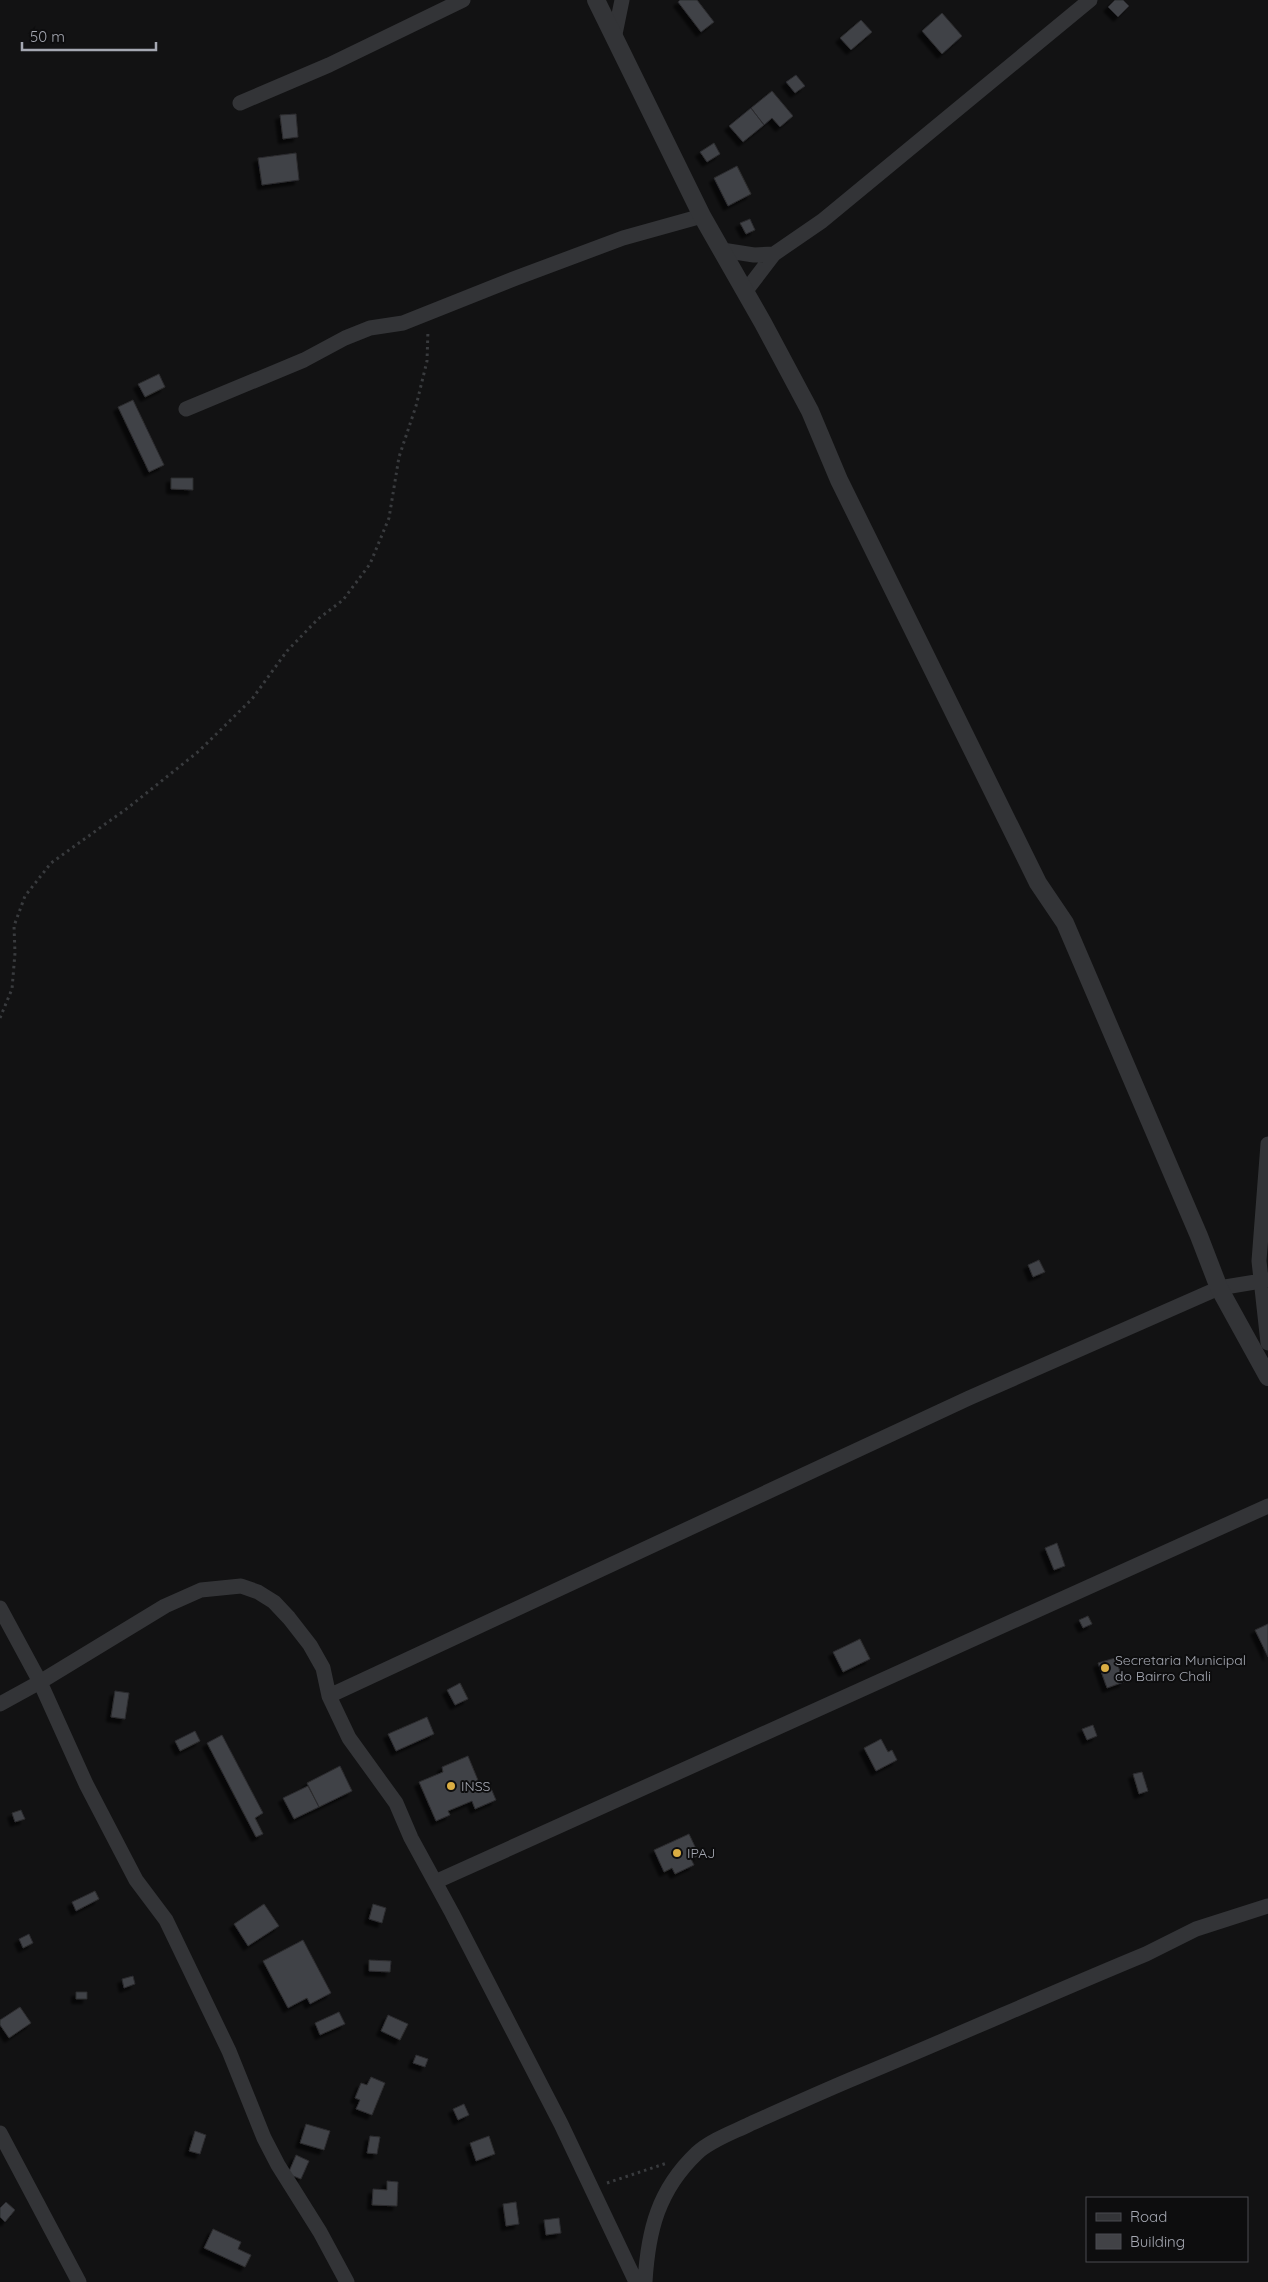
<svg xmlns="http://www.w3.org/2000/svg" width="1268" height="2282" font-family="Quicksand,sans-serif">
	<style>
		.building { fill: #414246; stroke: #2c2c2f; filter: url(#shadow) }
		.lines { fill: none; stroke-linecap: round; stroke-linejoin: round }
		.path { stroke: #393b3e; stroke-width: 3; stroke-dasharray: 2.5 4; stroke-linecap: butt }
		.minor { stroke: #333437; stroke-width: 15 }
		.tertiary { stroke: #333437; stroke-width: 18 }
		.poi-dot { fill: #daad43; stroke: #0d0d0e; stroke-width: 2 }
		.labels { text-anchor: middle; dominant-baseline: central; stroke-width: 4; stroke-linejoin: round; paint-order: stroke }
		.poi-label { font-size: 14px; fill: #a5a8b2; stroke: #0d0d0e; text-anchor: start }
	</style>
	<defs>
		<filter id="shadow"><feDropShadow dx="-4.5" dy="4.5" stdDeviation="1" flood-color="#0009"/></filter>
	</defs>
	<rect width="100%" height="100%" fill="#121213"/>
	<path class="building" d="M680,0H697L714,22L701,32L678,2Z
		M1115,0H1123L1129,6L1118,17L1108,7Z
		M942,13L962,36L942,54L922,31Z
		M861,20L872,32L851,50L840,38Z
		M796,75L805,86L795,93L786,82Z
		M772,91L793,116L780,127L772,118L764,125L751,108Z
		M751,108L764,125L743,142L729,126Z
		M296,114L298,137L283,139L280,115Z
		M714,143L720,154L707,162L700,152Z
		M296,153L299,180L262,185L258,158Z
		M737,166L751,194L728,206L714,178Z
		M750,219L755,230L746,234L740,223Z
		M159,374L165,387L145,397L138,384Z
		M133,400L164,465L149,472L118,407Z
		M171,478H193V490L171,489Z
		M1039,1260L1045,1272L1033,1277L1028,1265Z
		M1057,1543L1065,1566L1054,1570L1045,1548Z
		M1088,1616L1092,1624L1083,1628L1079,1620Z
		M1268,1624V1657L1255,1630Z
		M860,1639L870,1659L843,1672L833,1652Z
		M1115,1658L1124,1682L1107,1688L1098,1663Z
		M460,1683L468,1699L455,1705L447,1690Z
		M115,1691L129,1693L125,1719L111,1717Z
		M427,1717L434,1734L396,1751L388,1734Z
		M1093,1725L1097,1736L1087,1740L1082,1729Z
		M195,1731L200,1741L180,1751L175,1741Z
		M222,1735L263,1813L255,1818L263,1834L256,1837L207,1743Z
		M881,1739L888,1752L892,1750L897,1760L876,1771L864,1748Z
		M468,1756L482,1790L490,1786L496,1800L475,1809L472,1801L448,1811L450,1815L436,1821L419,1782L443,1772L442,1767Z
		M340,1766L352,1791L319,1807L307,1783Z
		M1142,1772L1148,1791L1139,1794L1133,1774Z
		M308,1786L319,1807L294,1819L283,1798Z
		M21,1810L25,1819L15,1822L12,1813Z
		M689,1834L699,1855L691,1859L694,1865L675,1874L672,1868L664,1872L654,1850Z
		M95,1891L99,1899L76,1911L72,1902Z
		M264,1904L279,1926L248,1946L234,1924Z
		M373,1904L386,1908L382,1923L369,1919Z
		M29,1934L33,1943L23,1948L19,1939Z
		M303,1940L331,1993L310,2004L307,1998L288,2008L263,1961Z
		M369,1960L391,1961L390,1972L369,1971Z
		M133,1976L135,1984L124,1988L122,1979Z
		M76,1992H87V1999H76Z
		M20,2007L31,2023L9,2038L0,2025V2020Z
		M339,2012L345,2024L320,2035L315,2023Z
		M388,2015L408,2024L400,2040L381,2031Z
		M416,2055L428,2059L425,2067L413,2063Z
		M371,2077L385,2083L372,2115L356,2109L360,2100L355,2098L361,2083L367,2085Z
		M464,2104L469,2115L458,2120L453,2109Z
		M306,2124L330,2131L324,2150L300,2143Z
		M195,2131L206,2135L200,2154L189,2151Z
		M370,2136L380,2137L377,2154L367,2153Z
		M489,2136L495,2154L476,2161L470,2143Z
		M296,2155L309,2161L301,2179L288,2174Z
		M387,2181L398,2182L397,2206L372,2205L373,2189L387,2190Z
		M6,2202L15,2210L5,2222L0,2217V2208Z
		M516,2202L519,2224L506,2226L503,2204Z
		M559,2218L561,2233L546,2235L544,2220Z
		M213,2229L241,2242L238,2249L251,2255L245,2267L204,2248Z"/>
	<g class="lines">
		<path class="path" d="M0,1018L12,989L15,953L14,926L25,896L51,863L129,807L199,751L252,699L287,651L318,619L343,600L370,564L389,518L399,457L416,406L427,361L428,330
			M607,2183L667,2163"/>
		<path class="minor" d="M614,39L622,0
			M240,103L329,65L463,0
			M722,250L754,255L774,254
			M745,292L774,254L822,221L1090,0
			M186,409L304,360L345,338L370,328L403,323L516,278L623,238L702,216
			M1268,1144L1259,1261L1268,1343
			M0,1608L40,1682L86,1784L136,1880L166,1920L229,2051L264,2138L278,2165L320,2232L347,2282
			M329,1696L969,1398L1219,1288L1268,1280
			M0,1704L40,1682L165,1606L201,1590L241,1586L258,1592L274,1602L289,1618L310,1645L323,1668L329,1696L349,1738L396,1803L411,1838L452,1913L561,2124L636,2282
			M435,1882L1268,1506
			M0,2133L79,2282
			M645,2282C648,2231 658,2190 697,2153C711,2140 734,2132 750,2124C786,2108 821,2092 857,2077C954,2037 1049,1994 1146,1954L1196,1929L1268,1906"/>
		<path class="tertiary" d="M596,0L702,216L763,323L810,411L839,480L1038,883L1065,923L1199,1236L1219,1288L1268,1377"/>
	</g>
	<g class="poi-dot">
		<circle cx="1105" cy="1668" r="5"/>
		<circle cx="451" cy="1786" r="5"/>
		<circle cx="677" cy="1853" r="5"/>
	</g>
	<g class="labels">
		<g class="poi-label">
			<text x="1115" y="1660">Secretaria Municipal<tspan x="1115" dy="16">do Bairro Chali</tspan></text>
			<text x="461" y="1786">INSS</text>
			<text x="687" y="1853">IPAJ</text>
		</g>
	</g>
	<rect x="1086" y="2197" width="162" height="65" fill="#0d0d0e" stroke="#4a4b50"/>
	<rect x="1096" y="2213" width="25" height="8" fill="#333437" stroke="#4a4b50"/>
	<text x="1130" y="2222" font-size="15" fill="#a5a8b2">Road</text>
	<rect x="1096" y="2234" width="25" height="15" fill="#414246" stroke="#4a4b50"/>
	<text x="1130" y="2247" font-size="15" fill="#a5a8b2">Building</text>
	<path d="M22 42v8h134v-8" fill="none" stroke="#a5a8b2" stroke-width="2.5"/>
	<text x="30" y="42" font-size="15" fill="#a5a8b2" stroke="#0d0d0e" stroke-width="4" paint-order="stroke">50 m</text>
</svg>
